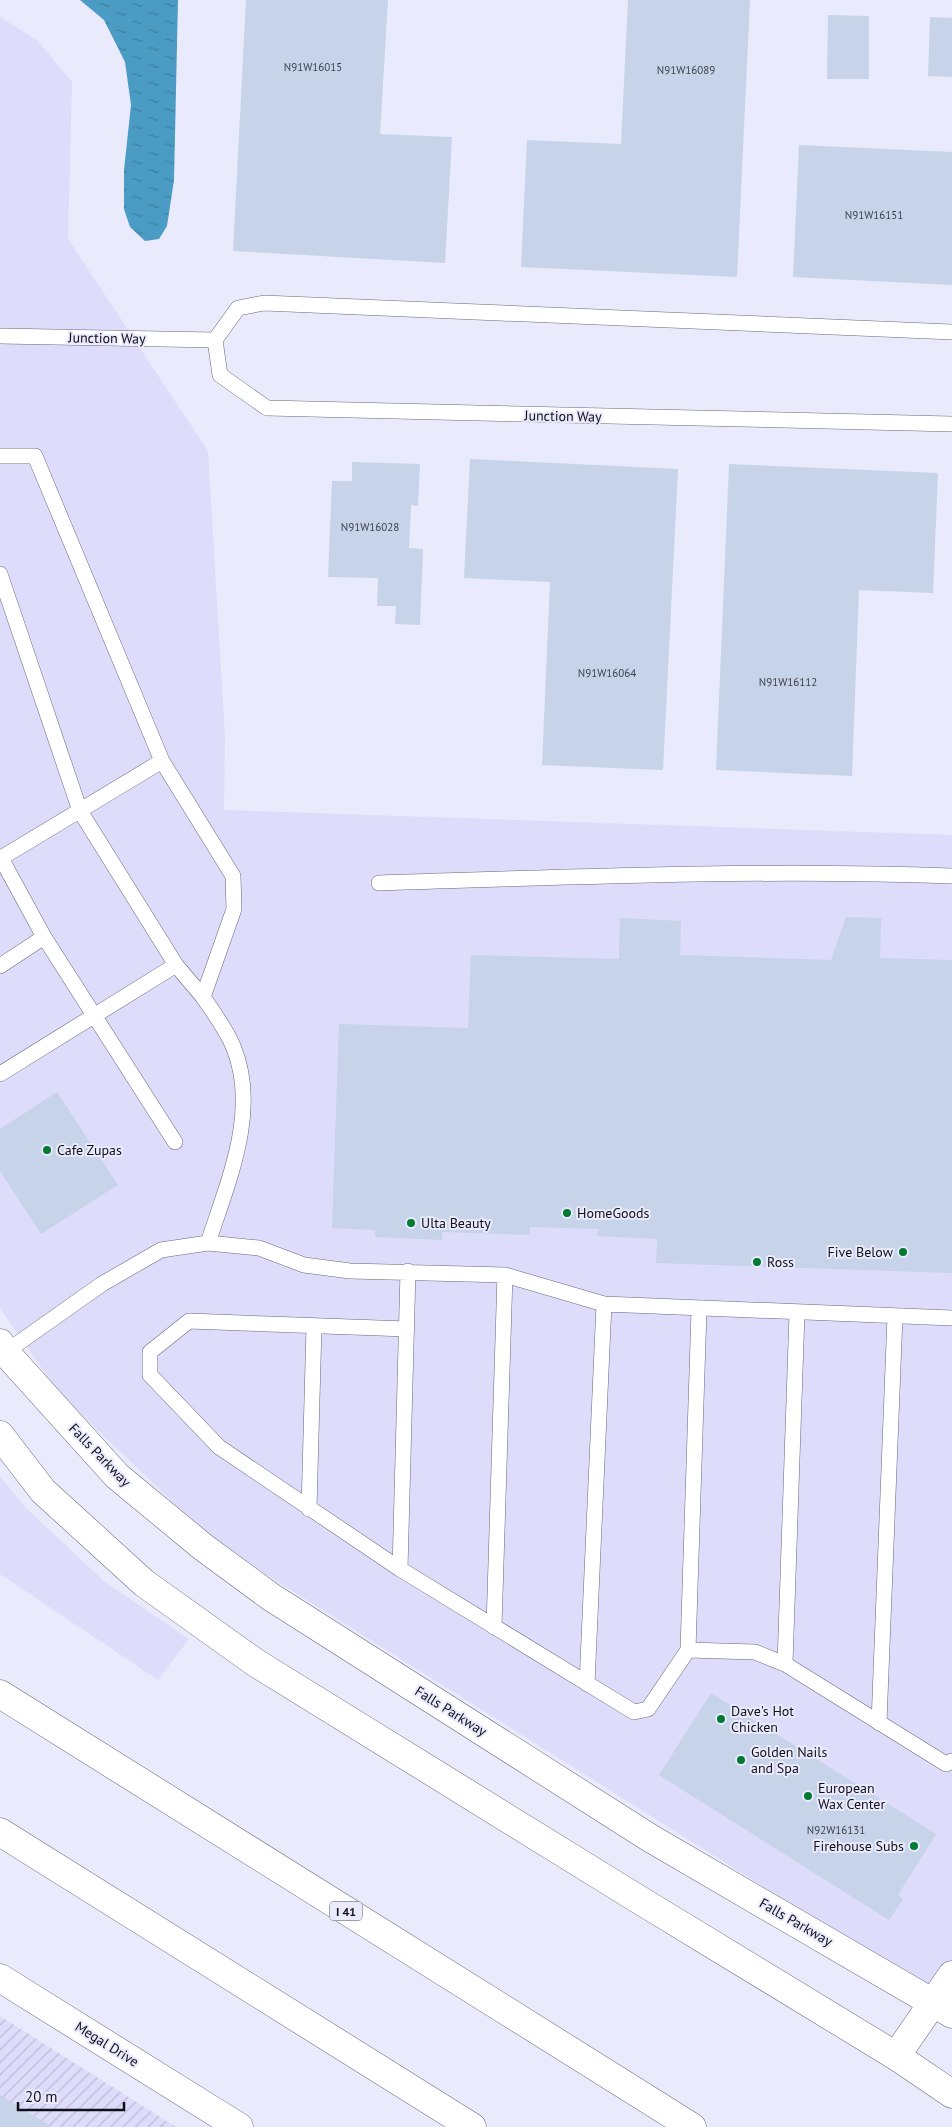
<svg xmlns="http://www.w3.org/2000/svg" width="952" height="2127" font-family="'PT Sans',sans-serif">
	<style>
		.built { fill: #dddcfb }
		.industrial { fill: url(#industrial-furrows) }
		.water { fill: url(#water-ripples) }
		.building { fill: #c6d3e9 }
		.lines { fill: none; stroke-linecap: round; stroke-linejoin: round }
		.service-casing { stroke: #69687d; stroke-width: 16 }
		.minor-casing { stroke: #69687d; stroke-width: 29 }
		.tertiary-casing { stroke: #69687d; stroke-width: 29 }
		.motorway-casing { stroke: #69687d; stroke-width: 29 }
		.service { stroke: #fff; stroke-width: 15 }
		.minor { stroke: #fff; stroke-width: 28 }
		.tertiary { stroke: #fff; stroke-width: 28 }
		.motorway { stroke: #fff; stroke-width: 28 }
		.poi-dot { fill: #017a31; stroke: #eaeafd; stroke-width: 2 }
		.labels { text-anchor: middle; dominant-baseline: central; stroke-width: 4; stroke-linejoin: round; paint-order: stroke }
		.number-label { font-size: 11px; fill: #3e414c }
		.shield { fill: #eaeafd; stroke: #52515d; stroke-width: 1 }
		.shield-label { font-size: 12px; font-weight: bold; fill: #111018 }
		.street-label { font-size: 14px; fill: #111018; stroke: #eaeafd }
		.poi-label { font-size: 14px; fill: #111018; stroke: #eaeafd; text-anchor: start }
	</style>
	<defs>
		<pattern id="industrial-furrows" width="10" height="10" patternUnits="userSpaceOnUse" patternTransform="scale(1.25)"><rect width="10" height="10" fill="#dddcfb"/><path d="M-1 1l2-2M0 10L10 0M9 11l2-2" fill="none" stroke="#bdbcd6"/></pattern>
		<pattern id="water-ripples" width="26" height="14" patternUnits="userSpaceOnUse" patternTransform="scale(1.25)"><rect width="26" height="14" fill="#4b9cc4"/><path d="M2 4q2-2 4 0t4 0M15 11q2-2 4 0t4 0" fill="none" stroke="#3d7e9e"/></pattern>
	</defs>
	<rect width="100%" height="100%" fill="#eaeafd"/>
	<path class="built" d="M0,17L37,40L72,82L68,239L208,451L225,737L224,810L952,835V2005L227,1550L180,1509L59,1393L0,1308Z
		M0,1476L26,1508L105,1582L189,1639L158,1680L0,1574Z"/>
	<path class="industrial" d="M0,2016L176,2127H0Z"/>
	<path class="water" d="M80,0H178L174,180L167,226L159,239L145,241L130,227L124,209V170L131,105L125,62L104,20Z"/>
	<path class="building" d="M246,0H388L380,134L452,137L445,263L233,251Z
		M628,0H750L737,277L521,267L527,140L621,144Z
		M828,15L869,16V79H827Z
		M930,17L952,18V77L928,76Z
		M799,145L952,152V285L793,277Z
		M470,459L678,469L663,770L542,765L550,582L464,578Z
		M352,462L420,464L418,506L411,505L409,548L423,549L420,625L395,624L396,606H377L378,578L328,577L332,481H352Z
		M729,464L938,473L933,593L859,590L852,776L716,770Z
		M846,917L881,918L880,958L952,960V1273L656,1263L657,1239L597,1236L598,1229L530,1227V1235L442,1232V1240L375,1237V1230L332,1228L339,1024L468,1028L471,955L619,959L620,918L681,921L680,955L831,960Z
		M57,1092L118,1185L41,1234L0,1171V1129Z
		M711,1693L936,1834L898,1895L903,1899L889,1920L659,1775Z
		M0,2095L52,2127H0Z"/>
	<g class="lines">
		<defs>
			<path id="service" d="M952,332L264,303L238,308L215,340L220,375L267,408L952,424
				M0,336L215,340
				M0,456H35L162,761
				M0,574L80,811L176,965L0,1074
				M379,883C570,877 761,869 952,876
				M44,937L175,1142
				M176,965L203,997
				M0,966L44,937L1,858L162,761L233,876L234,909L203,997C213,1012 226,1029 233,1046C260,1110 228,1181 208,1243
				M407,1329L189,1321L150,1352V1375L219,1447L400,1569L408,1271
				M0,1356L102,1284L161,1250L208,1243L259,1248L304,1265L350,1271L505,1275L604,1304L952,1318
				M309,1509L314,1326
				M400,1569L634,1712L648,1709L688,1650L755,1652L785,1664L946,1764L952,1761
				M494,1627L505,1275
				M688,1650L699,1310
				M785,1664L797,1313
				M587,1684L604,1304
				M879,1723L895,1316"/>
			<path id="minor" d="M0,1978L239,2127
				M896,2056L952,1975"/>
			<path id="tertiary" d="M0,1343L5,1352L117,1476L203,1547L271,1597L650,1838L952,2014
				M0,1435L43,1491L144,1583L256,1663L638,1899L896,2056L952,2094"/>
			<path id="motorway" d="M0,1694L692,2127
				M0,1832L472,2127"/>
		</defs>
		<use href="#service" class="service-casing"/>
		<use href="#minor" class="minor-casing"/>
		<use href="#tertiary" class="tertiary-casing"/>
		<use href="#motorway" class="motorway-casing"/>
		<use href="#service" class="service"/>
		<use href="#minor" class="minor"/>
		<use href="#tertiary" class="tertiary"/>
		<use href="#motorway" class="motorway"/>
	</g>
	<g class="poi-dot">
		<circle cx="47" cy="1150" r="5"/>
		<circle cx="567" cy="1213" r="5"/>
		<circle cx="411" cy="1223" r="5"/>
		<circle cx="903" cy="1252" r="5"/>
		<circle cx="757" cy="1262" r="5"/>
		<circle cx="721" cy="1719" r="5"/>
		<circle cx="741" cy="1760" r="5"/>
		<circle cx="808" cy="1796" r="5"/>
		<circle cx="914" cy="1846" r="5"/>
	</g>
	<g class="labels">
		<g class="number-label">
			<text x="313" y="67">N91W16015</text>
			<text x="686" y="70">N91W16089</text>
			<text x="874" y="215">N91W16151</text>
			<text x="370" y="527">N91W16028</text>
			<text x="607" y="673">N91W16064</text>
			<text x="788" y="682">N91W16112</text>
			<text x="836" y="1830">N92W16131</text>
		</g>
		<rect class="shield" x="330" y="1901.5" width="32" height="19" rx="4"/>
		<g class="shield-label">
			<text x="346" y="1911">I 41</text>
		</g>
		<g class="street-label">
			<text transform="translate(107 338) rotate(1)">Junction Way</text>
			<text transform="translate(563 416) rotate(1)">Junction Way</text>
			<text transform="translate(100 1455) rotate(46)">Falls Parkway</text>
			<text transform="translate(451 1711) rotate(32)">Falls Parkway</text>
			<text transform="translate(796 1922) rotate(30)">Falls Parkway</text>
			<text transform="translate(107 2044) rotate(32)">Megal Drive</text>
		</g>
		<g class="poi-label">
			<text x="57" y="1150">Cafe Zupas</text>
			<text x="577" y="1213">HomeGoods</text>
			<text x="421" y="1223">Ulta Beauty</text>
			<text x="893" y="1252" text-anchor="end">Five Below</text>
			<text x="767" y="1262">Ross</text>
			<text x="731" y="1711">Dave's Hot<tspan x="731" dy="16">Chicken</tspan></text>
			<text x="751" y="1752">Golden Nails<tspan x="751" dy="16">and Spa</tspan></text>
			<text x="818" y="1788">European<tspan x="818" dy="16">Wax Center</tspan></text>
			<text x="904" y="1846" text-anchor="end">Firehouse Subs</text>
		</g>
	</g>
	<path d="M18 2102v8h106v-8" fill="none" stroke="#111018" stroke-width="2.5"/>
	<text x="25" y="2102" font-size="15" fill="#111018" stroke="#eaeafd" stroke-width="4" paint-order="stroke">20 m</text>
</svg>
